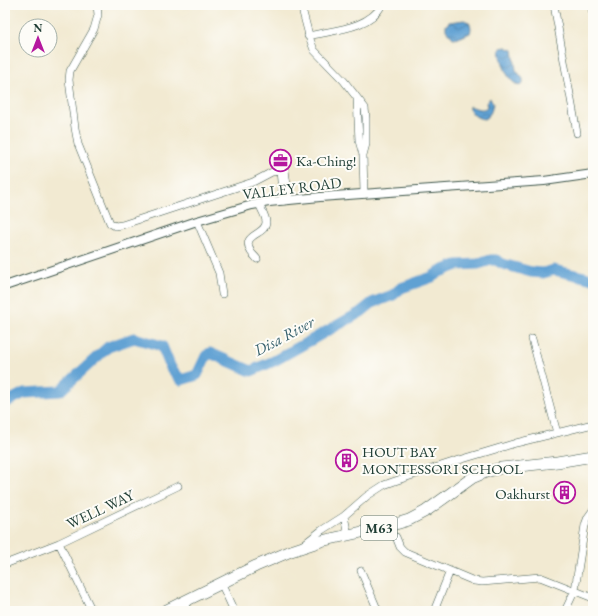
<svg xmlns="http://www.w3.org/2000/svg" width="598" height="616" font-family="'EB Garamond',serif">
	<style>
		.water { fill: url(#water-waves); stroke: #406f84 }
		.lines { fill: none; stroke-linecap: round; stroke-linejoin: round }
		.river { stroke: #61a1d3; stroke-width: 11 }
		.minor-casing { stroke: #3f574c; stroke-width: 8 }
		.tertiary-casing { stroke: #3f574c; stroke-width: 10 }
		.primary-casing { stroke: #3f574c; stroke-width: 12 }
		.minor { stroke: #fff; stroke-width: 7 }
		.tertiary { stroke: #fff; stroke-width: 8 }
		.primary { stroke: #fff; stroke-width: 11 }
		.labels { text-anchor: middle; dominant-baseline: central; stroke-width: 4; stroke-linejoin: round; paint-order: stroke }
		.shield { fill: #fdfcf7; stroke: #62766e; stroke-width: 1 }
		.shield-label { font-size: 14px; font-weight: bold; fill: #1f3d34 }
		.poi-label { font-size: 15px; fill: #1f3d34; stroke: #fdfcf7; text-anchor: start }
		.street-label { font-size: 15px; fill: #1f3d34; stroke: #fdfcf7 }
		.water-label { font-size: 16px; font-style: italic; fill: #36606c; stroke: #fdfcf7 }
	</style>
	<defs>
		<pattern id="water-waves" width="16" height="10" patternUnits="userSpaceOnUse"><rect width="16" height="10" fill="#61a1d3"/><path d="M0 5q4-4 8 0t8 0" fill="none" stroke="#4f84ac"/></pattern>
	</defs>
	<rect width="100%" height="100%" fill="#fdfcf7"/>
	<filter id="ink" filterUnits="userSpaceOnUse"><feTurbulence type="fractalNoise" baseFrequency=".025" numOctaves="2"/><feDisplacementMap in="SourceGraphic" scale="8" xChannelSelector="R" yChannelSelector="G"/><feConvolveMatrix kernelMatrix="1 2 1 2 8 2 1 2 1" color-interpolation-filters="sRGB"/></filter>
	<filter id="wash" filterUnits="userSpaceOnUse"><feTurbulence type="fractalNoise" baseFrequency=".012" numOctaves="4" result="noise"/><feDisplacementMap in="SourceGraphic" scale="16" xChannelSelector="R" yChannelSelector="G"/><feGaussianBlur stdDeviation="0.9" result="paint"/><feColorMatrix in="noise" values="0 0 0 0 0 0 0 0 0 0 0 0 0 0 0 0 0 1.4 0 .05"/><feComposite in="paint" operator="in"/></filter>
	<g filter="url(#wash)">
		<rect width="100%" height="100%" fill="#f2ead2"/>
		<path class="water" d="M464,20C471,22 472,27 470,33L461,37L453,38L446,30V25L449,22Z
			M506,47L513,50L516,70L523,79V83L520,86C506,81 503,64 500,52L501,48Z
			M490,98L493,103C492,110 491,115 484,119C476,118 471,114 469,106C475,107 481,112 487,107L486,103Z"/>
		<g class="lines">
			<path class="river" d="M5,403L24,393L60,391L108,347L134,338L162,346L171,368L181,380L197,375L206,356L210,353L251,371L274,361L361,312L372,303L393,295L401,288L432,277L439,272L457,265L478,264L491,260H496L503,264L531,272L543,273L554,270L593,279"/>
		</g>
	</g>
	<g filter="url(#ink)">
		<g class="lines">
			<defs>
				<path id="minor" d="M97,5L98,15L94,29L70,71L69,80L75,128L78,144L110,223L115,226L122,225L253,182L272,172L280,171L281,169L285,170L289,200
					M301,5L310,39L314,50L344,81L365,108L366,118V144L363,155
					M554,5L577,133
					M591,5L593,14
					M308,36C333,30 369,29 382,5
					M357,98L359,141L363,155L364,194
					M280,171L283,201
					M197,221L219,273L222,294
					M257,259C255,256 252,254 251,252C240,233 266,236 266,222C266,216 261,209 259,204
					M532,339L557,433
					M348,535L344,516L367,496L384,485L395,481L456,461L516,443L593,424
					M396,537L400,547L405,552L474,581L482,582L540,577L593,598
					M59,543L92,611
					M303,545L322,530L344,516
					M5,564L59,543L178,486
					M361,571L378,611
					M221,583L234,611
					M183,602L188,611
					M434,611L450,571
					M565,611L575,590L585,525L588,517L593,510"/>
				<path id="tertiary" d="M5,286L197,221L252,205L269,202L320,197L544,181L593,174"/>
				<path id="primary" d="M165,611L256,566L291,551L321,541L389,526L409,520L426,511L472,478L486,472L501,468L557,462L593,456"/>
			</defs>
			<use href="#minor" class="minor-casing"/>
			<use href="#tertiary" class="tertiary-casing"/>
			<use href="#primary" class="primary-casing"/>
			<use href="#minor" class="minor"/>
			<use href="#tertiary" class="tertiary"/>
			<use href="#primary" class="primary"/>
		</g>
	</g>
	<defs>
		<symbol id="office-ring" viewBox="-11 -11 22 22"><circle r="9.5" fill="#fdfcf7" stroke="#b5179e" stroke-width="1.5"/><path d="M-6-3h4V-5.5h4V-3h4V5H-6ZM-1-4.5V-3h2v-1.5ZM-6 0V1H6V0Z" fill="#b5179e"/></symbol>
		<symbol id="building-ring" viewBox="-11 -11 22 22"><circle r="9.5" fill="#fdfcf7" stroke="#b5179e" stroke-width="1.5"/><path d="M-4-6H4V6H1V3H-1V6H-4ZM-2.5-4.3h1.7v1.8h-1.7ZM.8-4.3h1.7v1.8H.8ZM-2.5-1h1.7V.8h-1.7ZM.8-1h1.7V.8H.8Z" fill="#b5179e"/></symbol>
	</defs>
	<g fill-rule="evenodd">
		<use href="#office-ring" x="268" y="148" width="25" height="25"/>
		<use href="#building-ring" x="334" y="448" width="25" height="25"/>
		<use href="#building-ring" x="552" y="480" width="25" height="25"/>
	</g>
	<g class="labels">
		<rect class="shield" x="361" y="516" width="36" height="24" rx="3"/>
		<g class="shield-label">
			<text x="379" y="528">M63</text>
		</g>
		<g class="poi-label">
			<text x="296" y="160">Ka-Ching!</text>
			<text x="362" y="451">HOUT BAY<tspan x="362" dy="17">MONTESSORI SCHOOL</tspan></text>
			<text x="550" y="493" text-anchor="end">Oakhurst</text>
		</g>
		<g class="street-label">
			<text transform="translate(292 188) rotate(-7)">VALLEY ROAD</text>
			<text transform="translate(100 509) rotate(-25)">WELL WAY</text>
		</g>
		<g class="water-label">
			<text transform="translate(284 336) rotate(-28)">Disa River</text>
		</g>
	</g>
	<rect width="598" height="616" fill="none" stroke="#fdfcf7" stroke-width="20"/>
	<g transform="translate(38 38)"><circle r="19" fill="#fdfcf7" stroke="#a4b0a9"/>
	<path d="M0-3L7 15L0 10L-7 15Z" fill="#b5179e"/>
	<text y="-6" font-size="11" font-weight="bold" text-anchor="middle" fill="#1f3d34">N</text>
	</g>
</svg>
